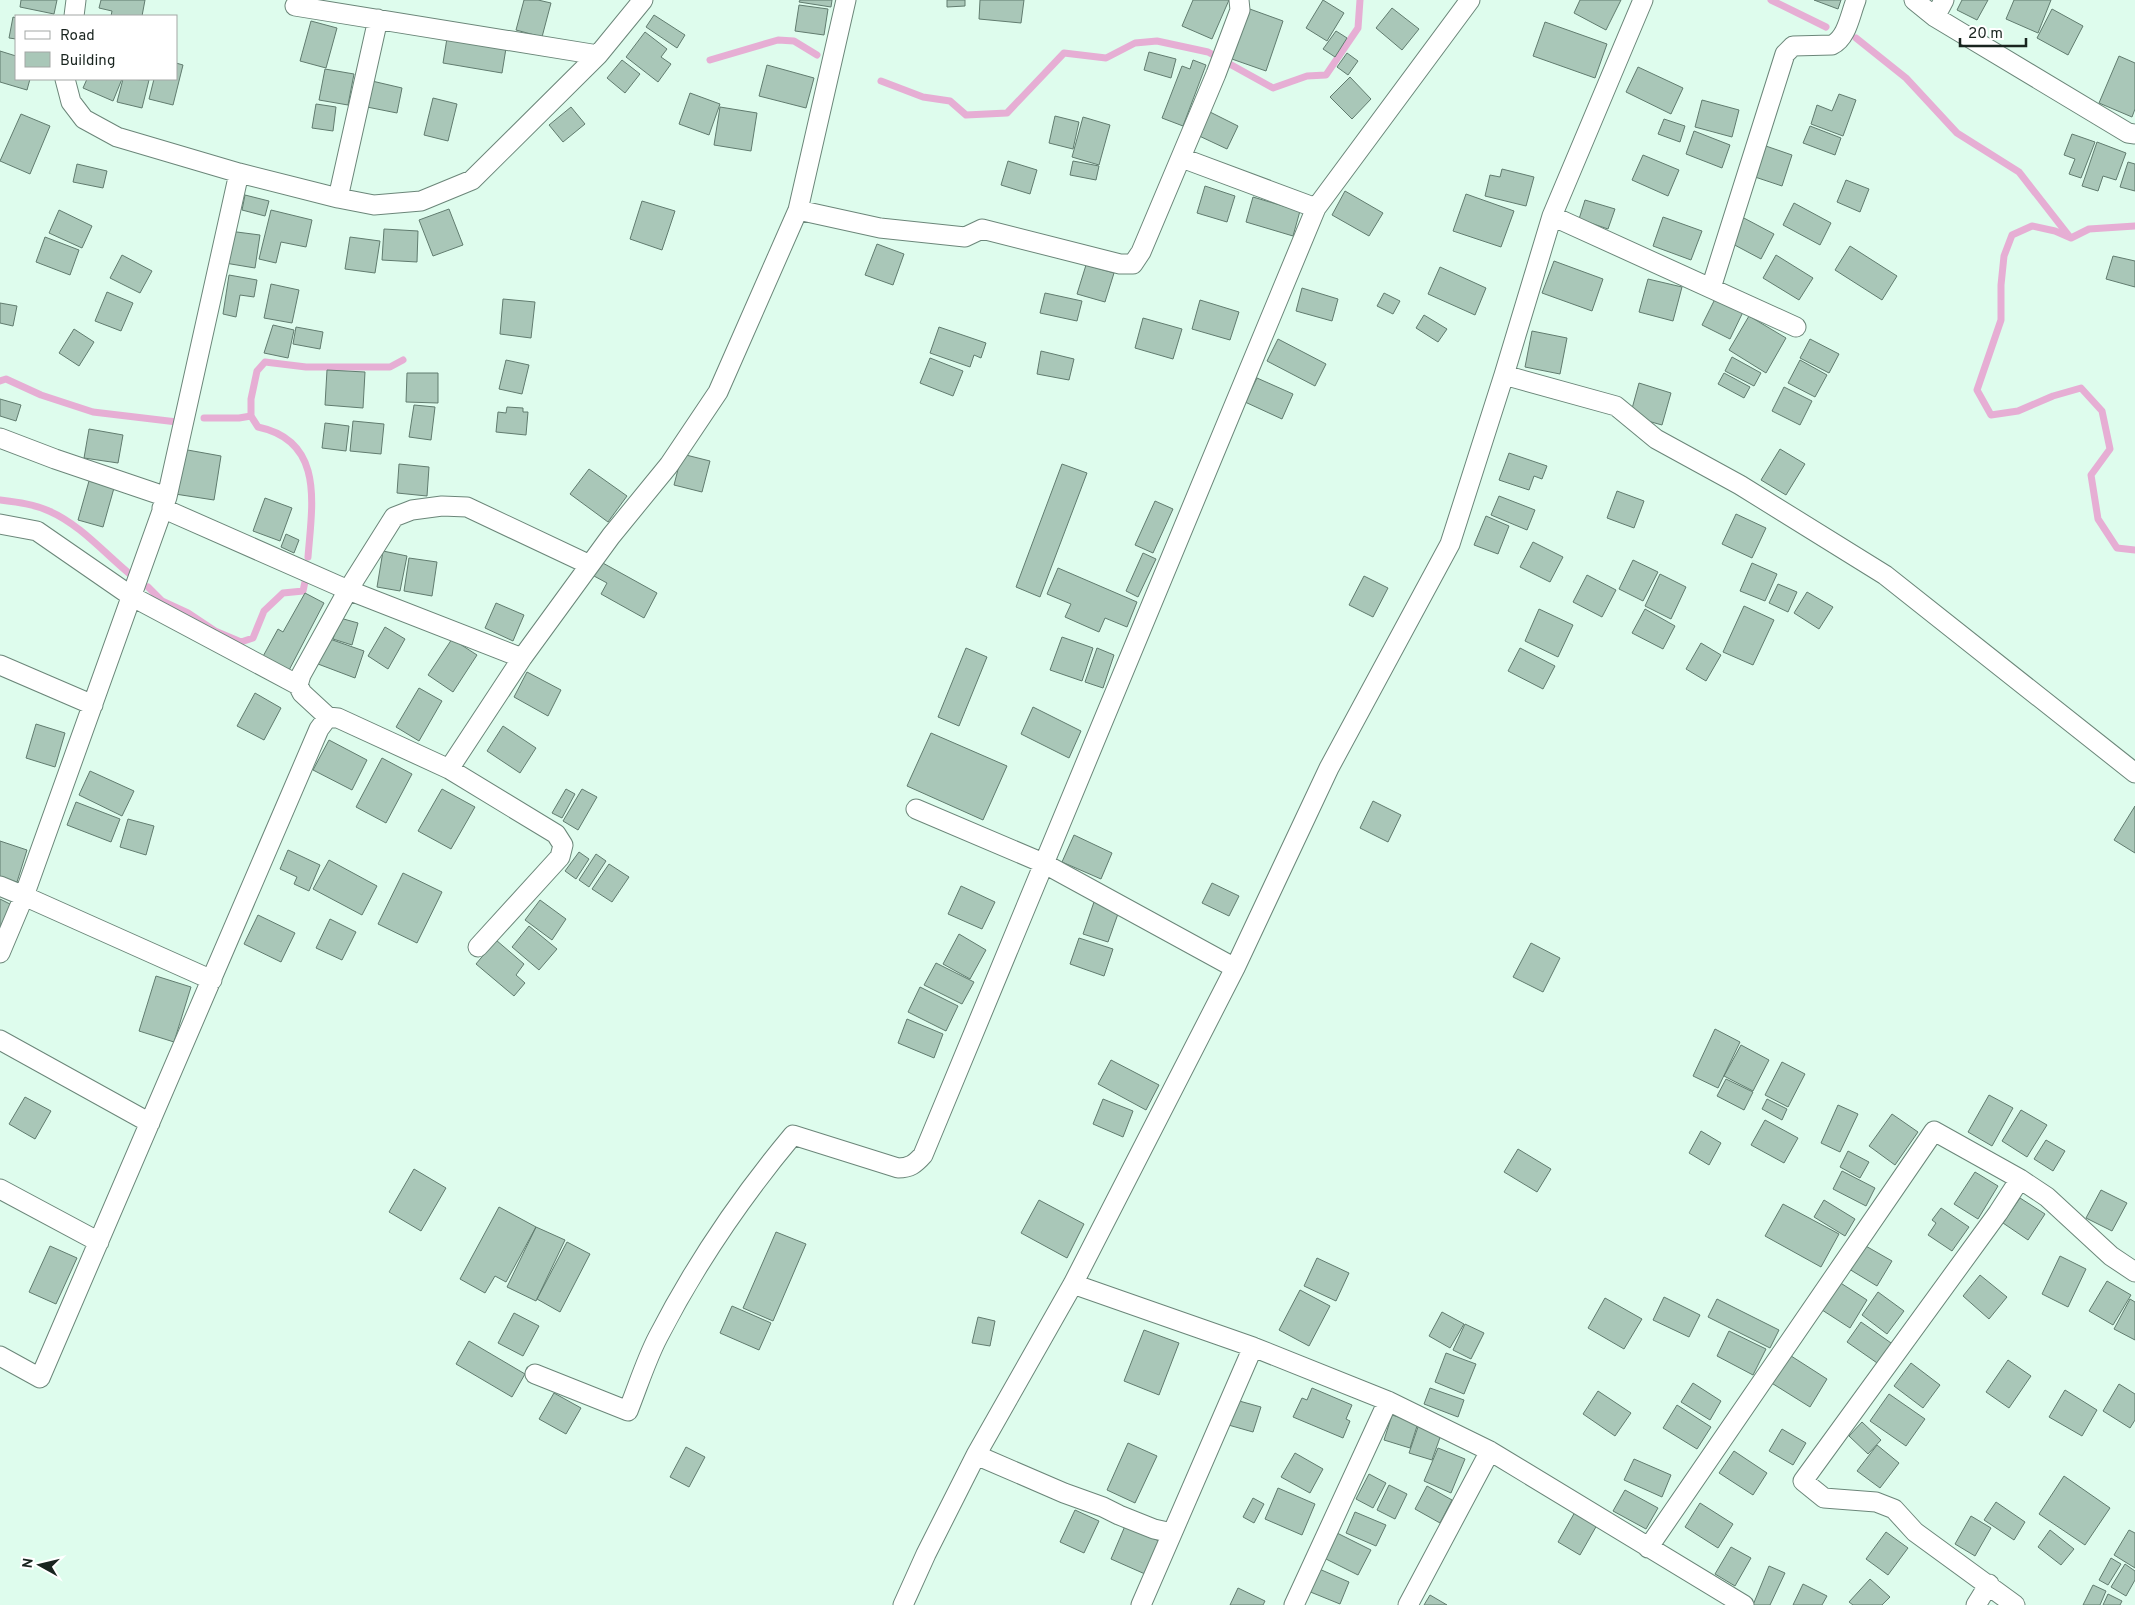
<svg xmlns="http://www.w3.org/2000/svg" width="2135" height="1605" font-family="Overpass,sans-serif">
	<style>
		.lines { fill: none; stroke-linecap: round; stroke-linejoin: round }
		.stream { stroke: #e6aed4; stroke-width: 7 }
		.building { fill: #a9c7b8; stroke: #617c6f }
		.street-casing { stroke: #6b8679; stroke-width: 21 }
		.street { stroke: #fff; stroke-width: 19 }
	</style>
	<rect width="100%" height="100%" fill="#defced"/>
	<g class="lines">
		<path class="stream" d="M1771,0L1826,27
			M1856,38L1906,78L1957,133L2019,172L2069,236
			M710,60L778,40L794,41L817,55
			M881,81L923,97L950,101L966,115L1007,113L1064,53L1106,58L1135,43L1157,41L1208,52L1273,88L1307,76L1326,75L1358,28L1360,0
			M2135,226L2089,229L2071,238L2055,231L2032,226L2012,235L2004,256L2001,285V320L1977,390L1991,415L2018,411L2053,396L2081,388L2102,411L2110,449L2091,475L2098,519L2117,548L2135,550
			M0,381L6,379L41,395L93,412L177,422
			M251,416L258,427C325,441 312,505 308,557
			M204,418H239L251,416V399L257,371L265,362L306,367H390L403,360
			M0,500C16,502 34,504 49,511C81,525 105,554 131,575
			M148,587L162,601L188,613L215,631L241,642L253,638L264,611L283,593L303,591L306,577"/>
	</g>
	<path class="building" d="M21,0H57L54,14L20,7Z
		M101,0H145L142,16H111L112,11L99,8Z
		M524,0H538L551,3L542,37L516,30Z
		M800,0H832L831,7L799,2Z
		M947,0H965V6L947,7Z
		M980,0H1024L1021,23L979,19Z
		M1193,0H1229L1212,39L1182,26Z
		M1323,0L1344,13L1327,41L1306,28Z
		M1580,0H1621L1606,30L1574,13Z
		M1814,0H1841L1838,9Z
		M1962,0H1988L1977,20L1957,10Z
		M2014,0H2051L2038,33L2006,19Z
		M799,5L828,9L824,35L795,31Z
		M1247,8L1283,21L1266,71L1229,58Z
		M1392,8L1419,29L1402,50L1376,28Z
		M2052,9L2083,26L2068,55L2037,38Z
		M654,15L685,35L677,48L646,27Z
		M13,17L16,18V39L9,38Z
		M311,21L337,28L326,68L300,61Z
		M1545,22L1607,44L1595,78L1533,56Z
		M1336,31L1347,38L1335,57L1323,49Z
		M448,32L507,42L502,73L443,63Z
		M645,32L667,49L661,57L671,64L658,82L626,57Z
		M0,51L16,56V79H30L27,90L0,82Z
		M1149,52L1176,59L1171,78L1144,70Z
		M1347,53L1358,61L1348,75L1337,67Z
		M2119,56L2135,63V109L2132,117L2099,103Z
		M622,60L640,74L625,93L607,78Z
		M1193,60L1206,65L1183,126L1162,118L1182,66L1190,69Z
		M176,63L183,65L173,105L149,99L154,79H176Z
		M767,65L814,78L806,108L759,96Z
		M1638,67L1683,88L1671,114L1626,92Z
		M325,69L354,74L348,105L319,100Z
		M1350,77L1371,99L1352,119L1330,97Z
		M87,79H122L113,101L83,88Z
		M123,79L149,80L142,108L117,102Z
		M372,81L402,88L397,113L367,107Z
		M690,93L720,104L709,135L679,124Z
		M1839,94L1856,100L1843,136L1811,124L1817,105L1832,111Z
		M433,98L457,104L448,141L424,135Z
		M1702,100L1739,110L1732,137L1695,127Z
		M316,104L336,107L333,131L312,128Z
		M571,107L585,124L563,142L549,125Z
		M720,107L757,113L751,151L714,145Z
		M1206,110L1238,126L1227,149L1195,134Z
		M21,114L50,126L30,174L0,161Z
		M1055,116L1079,122L1073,149L1049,143Z
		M1083,117L1110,125L1099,165L1072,157Z
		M1664,119L1685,126L1680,142L1658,134Z
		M1810,126L1841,138L1835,155L1803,143Z
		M1694,131L1730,145L1722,168L1686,154Z
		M2072,134L2095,142L2081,178L2069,174L2075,159L2064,155Z
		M2097,142L2126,153L2116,180L2103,176L2098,191L2082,186Z
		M1760,144L1792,155L1782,186L1749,175Z
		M1643,155L1679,170L1668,196L1632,180Z
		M1008,161L1037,170L1030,194L1001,185Z
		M1073,161L1099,166L1096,180L1070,175Z
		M2128,162L2135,164V191L2120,187Z
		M77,164L107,171L103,188L73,182Z
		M1502,169L1534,177L1526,206L1485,196L1490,175L1500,177Z
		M1846,180L1869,189L1860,212L1837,202Z
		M1205,186L1235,196L1227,222L1197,213Z
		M1345,191L1383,213L1369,236L1332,215Z
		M1466,194L1514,211L1501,247L1453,231Z
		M245,195L269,201L265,216L242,210Z
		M1253,197L1300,211L1293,236L1246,222Z
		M1585,200L1615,209L1608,229L1579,219Z
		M642,201L675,211L662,250L630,239Z
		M1794,203L1831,223L1820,245L1783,225Z
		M449,209L463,245L433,256L419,220Z
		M59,210L92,226L82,248L49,233Z
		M271,210L312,220L306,247L281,242L276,263L259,259Z
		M1663,217L1702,231L1691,260L1653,246Z
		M1742,217L1774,234L1761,259L1729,242Z
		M384,229L418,231L417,262L382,260Z
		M229,231L260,235L255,268L225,263Z
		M45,237L79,250L70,275L36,262Z
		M350,237L380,241L375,273L345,269Z
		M877,244L904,254L893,285L865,275Z
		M1850,246L1897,276L1882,300L1835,270Z
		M122,255L152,271L140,293L110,278Z
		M1776,255L1813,278L1799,300L1763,278Z
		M2113,256L2135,261V287L2106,279Z
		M1554,261L1603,279L1592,311L1542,293Z
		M1086,265L1114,273L1105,302L1077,294Z
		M1440,267L1486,288L1475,315L1428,294Z
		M229,275L257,280L254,297L240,295L236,317L223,314Z
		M1648,279L1682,287L1673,321L1639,312Z
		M271,284L299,290L292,323L264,318Z
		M1302,288L1338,299L1332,321L1296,311Z
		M107,292L133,303L121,331L95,321Z
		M1045,293L1082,301L1077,321L1040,313Z
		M1384,293L1400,301L1393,314L1377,306Z
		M503,299L535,302L531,338L500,334Z
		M1715,299L1743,312L1730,339L1702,325Z
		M1200,300L1239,312L1230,340L1192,329Z
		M0,303L17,306L13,326L0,323Z
		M1424,315L1447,329L1438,342L1416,328Z
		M1749,316L1786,338L1766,373L1729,350Z
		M1143,318L1182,329L1173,359L1135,348Z
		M273,325L294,330L288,358L264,353Z
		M296,327L323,332L320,349L293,344Z
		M939,327L986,343L981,358L974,355L970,367L930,353Z
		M74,329L94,342L79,366L59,353Z
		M1532,331L1567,338L1560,374L1525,367Z
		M1278,339L1326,364L1315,386L1267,361Z
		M1810,339L1839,354L1829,373L1800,358Z
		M1041,351L1074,359L1069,380L1037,374Z
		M1732,357L1761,373L1754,386L1725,371Z
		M930,358L963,371L953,396L920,383Z
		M506,360L529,365L522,394L499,389Z
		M1800,360L1827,375L1815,397L1788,383Z
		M327,370L365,372L363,408L325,405Z
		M407,373H438V403L406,402Z
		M1724,373L1750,387L1744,398L1718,384Z
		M1257,378L1293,394L1282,419L1245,402Z
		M1639,383L1671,393L1662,425L1630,416Z
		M1784,387L1812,401L1800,425L1772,411Z
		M0,399L21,405L16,421L0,416Z
		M414,405L435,407L431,440L409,437Z
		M507,407L523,408V412H528L526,435L496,432L498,412L506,413Z
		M353,421L384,424L381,454L350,451Z
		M325,423L349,426L346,451L322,448Z
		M89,429L123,435L118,463L84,458Z
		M182,449L221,456L214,500L175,494Z
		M1780,449L1805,464L1786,495L1761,480Z
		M1509,453L1547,466L1542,479L1534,476L1529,490L1499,480Z
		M682,454L710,461L702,492L674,485Z
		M399,464L429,467L427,496L397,493Z
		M1062,464L1087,473L1040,597L1016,587Z
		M589,469L627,496L608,522L570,494Z
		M89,481L114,488L103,527L78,520Z
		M1617,491L1644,501L1634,528L1607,518Z
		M1499,496L1535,510L1527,530L1491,515Z
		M265,498L292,508L280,541L253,531Z
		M1155,501L1173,509L1153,553L1135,545Z
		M1736,514L1766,528L1752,558L1722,544Z
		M1486,516L1509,526L1498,554L1474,545Z
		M286,534L299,540L294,553L281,547Z
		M1533,542L1563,557L1550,582L1520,567Z
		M383,551L407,556L400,591L377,587Z
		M1143,553L1156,559L1138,597L1126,591Z
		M409,558L437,562L432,596L404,591Z
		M1633,560L1658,572L1643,601L1619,589Z
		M601,562L657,593L644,618L601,594L607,583L594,576Z
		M1752,563L1777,574L1765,601L1740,591Z
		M1058,568L1137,602L1127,627L1105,618L1099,632L1065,617L1071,604L1047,594Z
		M1660,574L1686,587L1671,619L1645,606Z
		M1587,575L1616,590L1602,617L1573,602Z
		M1364,576L1388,588L1373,617L1349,605Z
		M1778,584L1797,592L1788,612L1769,603Z
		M1807,592L1833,607L1819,629L1794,613Z
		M305,593L324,603L287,674L261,660L278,629L283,632Z
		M496,603L524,615L513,641L485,628Z
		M1744,606L1774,620L1753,665L1723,652Z
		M1539,609L1573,625L1558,657L1525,641Z
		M1645,609L1675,626L1663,649L1632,633Z
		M340,618L358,623L352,645L333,639Z
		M385,627L405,639L388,669L368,656Z
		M1062,637L1093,648L1082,681L1050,670Z
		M327,638L364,651L355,678L318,664Z
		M452,639L477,655L453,692L428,675Z
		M1701,643L1721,655L1706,681L1686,669Z
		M966,648L987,657L959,726L938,717Z
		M1097,648L1114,655L1103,688L1085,682Z
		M1520,648L1555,666L1543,689L1508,671Z
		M527,672L561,690L548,716L514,697Z
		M419,688L442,701L419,741L396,727Z
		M255,693L281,708L264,740L237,726Z
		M1033,707L1081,731L1069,758L1021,734Z
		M36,724L65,733L55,767L26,758Z
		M503,726L536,748L520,773L487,751Z
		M931,733L1007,766L983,820L907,786Z
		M329,740L367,760L352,790L313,770Z
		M382,758L412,774L386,823L356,807Z
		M90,771L134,791L122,816L79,795Z
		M442,789L475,807L451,849L418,831Z
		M566,789L575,794L562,818L552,813Z
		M582,789L597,797L578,830L563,821Z
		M1373,801L1401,815L1388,842L1360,828Z
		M76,802L120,819L111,842L67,825Z
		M2135,806V853L2114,840Z
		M128,819L154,826L146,855L120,847Z
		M1074,835L1112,853L1101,879L1062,862Z
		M0,841L27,850L17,882L0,877Z
		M288,850L320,865L309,891L294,884L297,877L280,869Z
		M579,852L589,859L576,879L565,871Z
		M596,854L606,861L589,887L579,880Z
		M329,860L377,886L362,915L313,889Z
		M609,864L629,877L612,902L592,889Z
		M403,873L442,892L417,943L378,924Z
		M1212,883L1239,896L1229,916L1202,903Z
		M961,886L995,902L982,929L948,914Z
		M0,899L12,905L0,930Z
		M540,900L566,919L552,940L525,920Z
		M1094,902L1119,911L1108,942L1083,934Z
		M258,915L295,933L281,962L244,944Z
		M330,919L356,932L342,960L316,948Z
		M529,926L557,949L539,970L512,947Z
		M959,934L986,950L970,979L943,964Z
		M1079,938L1113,949L1104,976L1070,964Z
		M496,940L524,964L516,975L525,983L514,996L476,964Z
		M1531,943L1560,958L1543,992L1513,977Z
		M936,963L974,982L962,1004L924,985Z
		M156,976L191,987L174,1042L139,1031Z
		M920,987L958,1006L946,1031L908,1012Z
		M907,1019L943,1034L934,1058L898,1043Z
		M1715,1029L1740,1042L1718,1088L1693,1076Z
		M1741,1045L1769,1060L1753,1091L1724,1076Z
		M1111,1060L1159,1085L1146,1110L1098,1084Z
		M1782,1062L1805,1074L1788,1107L1765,1095Z
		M1726,1079L1753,1092L1744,1110L1717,1096Z
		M1989,1095L2013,1108L1992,1146L1968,1132Z
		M25,1097L51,1111L35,1139L9,1124Z
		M1103,1099L1133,1111L1123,1137L1093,1124Z
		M1767,1099L1787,1109L1782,1120L1762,1109Z
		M1838,1105L1858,1114L1840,1152L1821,1143Z
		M2021,1110L2047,1125L2027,1157L2002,1141Z
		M1892,1114L1918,1132L1895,1165L1869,1146Z
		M1765,1120L1798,1138L1784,1163L1751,1145Z
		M1701,1131L1721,1143L1709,1165L1689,1153Z
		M2046,1140L2065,1151L2053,1171L2034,1159Z
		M1518,1149L1551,1169L1537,1192L1504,1172Z
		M1848,1151L1869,1162L1860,1178L1840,1167Z
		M414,1169L446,1188L421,1231L389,1212Z
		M1842,1171L1875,1188L1866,1206L1833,1189Z
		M1975,1172L1998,1186L1978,1219L1954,1204Z
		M2101,1190L2127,1203L2112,1231L2086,1218Z
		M2020,1198L2045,1214L2028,1240L2003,1223Z
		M1039,1200L1084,1224L1067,1258L1021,1233Z
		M1824,1200L1855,1219L1845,1236L1814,1217Z
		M1783,1204L1839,1234L1821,1267L1765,1236Z
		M499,1207L536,1227L506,1282L495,1276L485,1293L460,1279Z
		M1941,1208L1969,1227L1952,1251L1928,1235L1936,1223L1932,1220Z
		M536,1227L565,1240L536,1301L507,1287Z
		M776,1232L806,1244L773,1321L743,1308Z
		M567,1242L590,1254L560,1312L537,1299Z
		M1864,1245L1892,1261L1877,1286L1849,1269Z
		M50,1246L77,1258L56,1304L29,1292Z
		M2060,1256L2086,1269L2068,1307L2042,1294Z
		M1317,1258L1349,1273L1336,1301L1304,1286Z
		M1980,1275L2007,1297L1989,1319L1963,1296Z
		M1836,1280L1867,1300L1850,1328L1819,1308Z
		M2107,1281L2131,1295L2113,1325L2089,1311Z
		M1300,1290L1330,1306L1309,1346L1279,1330Z
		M1878,1292L1904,1311L1887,1334L1862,1315Z
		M1664,1297L1700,1315L1689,1337L1653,1320Z
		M1605,1298L1642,1319L1624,1349L1588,1328Z
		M1717,1299L1779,1330L1770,1348L1708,1317Z
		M2130,1299L2135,1302V1340L2114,1329Z
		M732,1306L771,1323L759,1350L720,1333Z
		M1442,1312L1464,1324L1450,1348L1429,1336Z
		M514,1313L539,1326L523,1356L498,1343Z
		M978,1317L995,1321L990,1346L972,1343Z
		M1861,1322L1894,1345L1880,1365L1847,1342Z
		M1465,1324L1484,1333L1471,1359L1453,1350Z
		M1144,1330L1179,1343L1159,1395L1124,1381Z
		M1729,1331L1766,1349L1753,1375L1717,1356Z
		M469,1341L525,1374L512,1397L456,1364Z
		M1446,1353L1476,1364L1464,1394L1435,1382Z
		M1788,1354L1827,1379L1810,1407L1770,1382Z
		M2008,1360L2031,1376L2009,1408L1986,1392Z
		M1911,1363L1940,1385L1923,1408L1894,1386Z
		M1693,1383L1721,1401L1710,1420L1681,1402Z
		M2119,1384L2135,1394V1420L2130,1428L2103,1411Z
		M1312,1388L1352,1405L1346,1419L1350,1421L1343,1438L1293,1417L1302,1398L1307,1400Z
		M1430,1388L1464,1400L1458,1417L1424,1404Z
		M2065,1390L2097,1410L2082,1436L2049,1417Z
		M1598,1391L1631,1413L1615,1436L1583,1414Z
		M554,1393L581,1408L566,1434L539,1419Z
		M1889,1394L1925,1419L1906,1446L1870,1421Z
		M1232,1399L1261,1407L1253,1432L1225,1424Z
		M1677,1405L1711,1427L1697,1449L1663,1428Z
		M1392,1415L1418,1423L1410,1448L1384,1440Z
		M1862,1422L1881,1440L1868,1454L1849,1436Z
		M1419,1424L1442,1432L1432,1460L1409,1453Z
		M1782,1429L1806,1443L1793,1465L1769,1451Z
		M1128,1443L1157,1456L1135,1503L1107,1490Z
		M1877,1445L1899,1463L1880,1488L1857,1471Z
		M686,1447L705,1457L689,1487L670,1477Z
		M1438,1448L1465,1459L1451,1493L1424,1481Z
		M1734,1451L1767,1473L1753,1495L1719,1473Z
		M1295,1453L1323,1469L1310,1493L1281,1477Z
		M1634,1459L1671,1475L1662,1497L1624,1480Z
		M1369,1474L1386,1483L1373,1508L1356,1499Z
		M2064,1476L2110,1508L2085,1545L2039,1514Z
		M1389,1485L1407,1494L1395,1519L1377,1510Z
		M1427,1486L1452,1500L1440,1523L1415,1509Z
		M1278,1488L1315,1504L1302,1535L1265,1519Z
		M1625,1490L1658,1508L1646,1529L1613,1511Z
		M1253,1498L1264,1504L1254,1523L1243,1517Z
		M1996,1502L2025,1522L2014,1540L1984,1520Z
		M1700,1503L1733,1524L1718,1548L1685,1527Z
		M1075,1510L1099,1521L1084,1553L1060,1542Z
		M1355,1512L1386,1525L1376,1546L1346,1533Z
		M1575,1512L1597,1525L1580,1555L1558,1542Z
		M1971,1516L1991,1528L1975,1556L1955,1544Z
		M1125,1526L1159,1541L1145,1574L1111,1559Z
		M2050,1530L2074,1549L2061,1565L2038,1547Z
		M2129,1530L2135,1533V1568L2114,1555Z
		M1335,1532L1371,1550L1358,1575L1322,1557Z
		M1886,1532L1908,1548L1888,1575L1866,1559Z
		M1731,1547L1751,1558L1735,1586L1715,1574Z
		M2111,1558L2121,1564L2108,1585L2099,1580Z
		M2125,1564L2135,1571V1580L2126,1596L2111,1587Z
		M1769,1566L1785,1573L1770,1605H1753Z
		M1317,1568L1349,1582L1340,1604L1308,1591Z
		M1870,1579L1890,1597L1882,1605H1853L1849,1602Z
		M1803,1584L1827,1596L1822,1605H1793Z
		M2093,1585L2106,1591L2100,1605H2083Z
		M1238,1588L1265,1601L1263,1605H1230Z
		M2108,1594L2122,1601L2120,1605H2103Z
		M1430,1595L1447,1605H1424Z"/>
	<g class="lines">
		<defs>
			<path id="street" d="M1914,0L1935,17L2128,133L2135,134
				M295,6L598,55
				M74,16L76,0
				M1935,17L1944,0
				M65,79L71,102L84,119L117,137L239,173L338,198L374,205L421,201L472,180L598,55L643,0
				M1182,158L1316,208
				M338,198L378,19
				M798,210L880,228L965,237L982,229L1120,264H1133L1141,252L1216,74L1240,10L1239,0
				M1552,216L1796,327
				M1711,288L1785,54L1793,46L1832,45C1847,38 1850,15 1856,0
				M1504,375L1616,406L1656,439L1740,485L1885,575L2135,773
				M0,438L55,459L167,497
				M162,508L348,590L394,517L412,510L442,506L467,507L590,565
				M0,524L37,531L131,596L298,685
				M0,665L93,705
				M449,769L522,658L611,536L669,465L718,392L798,210L846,0
				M916,809L1043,863L1235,968
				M0,886L24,896L0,953
				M478,947L560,857L563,845L556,834L449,769L338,718L328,717L302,693L298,685L301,675L348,590L522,658
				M212,980L24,896L167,497L239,173
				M0,1040L150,1123
				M0,1189L99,1242
				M1073,1284L1253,1347L1388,1401L1490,1451L1744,1605
				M0,1356L40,1378L319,729L328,717
				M535,1374L628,1411C638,1386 646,1360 658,1337C695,1265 742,1196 793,1135L898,1168C910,1168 915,1164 923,1155L1316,208L1470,0
				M976,1455L1064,1493L1103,1507L1119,1515L1154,1529L1172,1533
				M1648,1548L1934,1131L2020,1179L2047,1197L2111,1256L2135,1272
				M903,1605L926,1554L976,1455L1073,1284L1235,968L1329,768L1450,544L1504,375L1552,216L1643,0
				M1141,1605L1253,1347
				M1294,1605L1388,1401
				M1408,1605L1490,1451
				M1976,1605L1989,1584
				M2015,1605L1915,1532L1894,1509L1876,1502L1824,1498L1803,1481L1998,1213L2020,1179"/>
		</defs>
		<use href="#street" class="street-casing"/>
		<use href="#street" class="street"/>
	</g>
	<rect x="15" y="15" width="162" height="65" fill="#ffffff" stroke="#a3a7a5"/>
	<rect x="25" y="31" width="25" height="8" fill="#ffffff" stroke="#a3a7a5"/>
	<text x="60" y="40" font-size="15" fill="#19241f">Road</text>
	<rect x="25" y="52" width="25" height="15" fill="#a9c7b8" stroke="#a3a7a5"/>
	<text x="60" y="65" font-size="15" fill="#19241f">Building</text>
	<g transform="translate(40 1565) rotate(278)" stroke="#ffffff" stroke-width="4" paint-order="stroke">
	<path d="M0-4L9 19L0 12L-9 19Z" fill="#19241f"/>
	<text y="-8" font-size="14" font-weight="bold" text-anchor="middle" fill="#19241f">N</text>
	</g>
	<path d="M1960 38v8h66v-8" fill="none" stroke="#19241f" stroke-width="2.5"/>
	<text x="1968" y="38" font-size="15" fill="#19241f" stroke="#ffffff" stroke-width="4" paint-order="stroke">20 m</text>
</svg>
